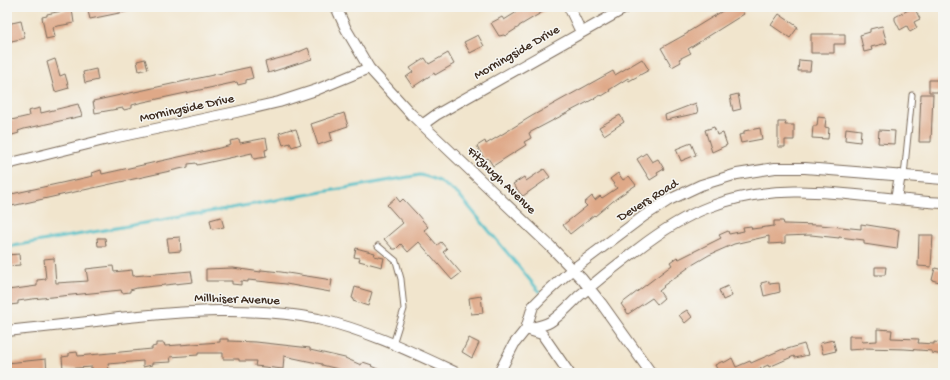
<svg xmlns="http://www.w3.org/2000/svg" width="950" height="380" font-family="'Gochi Hand',sans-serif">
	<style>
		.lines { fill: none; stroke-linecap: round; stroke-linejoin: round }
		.stream { stroke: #4fbdc5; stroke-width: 3 }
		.building { fill: #dfa988 }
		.service-casing { stroke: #7b6b5b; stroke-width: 7 }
		.minor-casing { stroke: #7b6b5b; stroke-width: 12 }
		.service { stroke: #fff; stroke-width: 5 }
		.minor { stroke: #fff; stroke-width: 10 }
		.labels { text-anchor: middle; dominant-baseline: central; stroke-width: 3; stroke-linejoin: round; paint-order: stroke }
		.street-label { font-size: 13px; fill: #3b2a1e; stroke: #f6f6f2 }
	</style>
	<rect width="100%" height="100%" fill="#f6f6f2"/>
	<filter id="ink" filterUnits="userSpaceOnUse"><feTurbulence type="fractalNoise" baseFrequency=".025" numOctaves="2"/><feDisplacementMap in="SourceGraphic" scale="8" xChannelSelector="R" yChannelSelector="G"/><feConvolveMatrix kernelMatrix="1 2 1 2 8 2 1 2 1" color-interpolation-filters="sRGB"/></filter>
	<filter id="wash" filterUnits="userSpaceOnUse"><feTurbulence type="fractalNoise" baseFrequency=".012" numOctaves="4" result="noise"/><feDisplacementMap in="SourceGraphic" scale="16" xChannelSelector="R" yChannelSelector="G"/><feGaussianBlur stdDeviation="0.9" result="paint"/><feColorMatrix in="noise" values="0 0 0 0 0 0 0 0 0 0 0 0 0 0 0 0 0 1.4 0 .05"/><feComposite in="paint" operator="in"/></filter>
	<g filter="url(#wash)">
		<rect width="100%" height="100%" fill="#f1e5cd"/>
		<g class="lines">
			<path class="stream" d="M7,247L420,175C437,178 447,186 460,196L539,291"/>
		</g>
		<g id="blocks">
			<path class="building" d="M87,7H129V11L90,19Z
				M525,7H551L519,26V27L505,36L504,35L499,36L491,23L502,17L504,20Z
				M729,7H739L744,14L688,49L691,53L679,59L681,62L672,67L661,48L688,33V32Z
				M914,7L920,19L914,22L917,28L910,32L907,26L900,30L895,20V17Z
				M72,9L74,23L53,27L55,37L46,39L42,17L47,16V14Z
				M779,14L798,27L790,38L771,25Z
				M21,21L25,38L7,42V24Z
				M882,26L887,43L871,47L872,50L864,52L860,35L870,32V29Z
				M811,34H845V44H834V53H811Z
				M478,35L484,46L470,53L464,42Z
				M308,48L312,59L268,73L265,62L292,55Z
				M448,53L454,64L435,75L434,73L413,87L406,77L413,72L410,68L425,58L429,64Z
				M55,59L60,76L65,74L69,88L55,92L47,62Z
				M145,59L148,69L139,71L137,61Z
				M642,59L649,70L629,81L628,78L609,90L610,91L602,96L601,95L529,133L531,138L524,142L526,145L493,166L488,158L485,160L477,146L485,141L486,144L496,138L532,116L613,71L615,75Z
				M799,60L811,61L810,71H798Z
				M250,67L253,78L246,80V83L238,85L237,82L139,103L132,105V108L124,110L123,108L95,113L93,101Z
				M96,69L98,80L85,83L83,72Z
				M929,80H943V92H929Z
				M738,94L741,109L733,111L730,96Z
				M921,94H933L931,142H919Z
				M696,103L698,113L666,120L665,115Z
				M78,104L82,116L24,129L18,131L19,133L9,136L7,121L29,116L28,111L40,108L41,113Z
				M344,113L348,126L330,132L332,140L318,145L311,124Z
				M620,115L624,122L604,135L599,127Z
				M818,117L826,118L825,127L829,128L828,139L812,138L813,126H817Z
				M778,122H786L785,125H794V140H785V147H778Z
				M714,127L717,135L723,133L727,145L712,152L705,130Z
				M760,128L762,139L741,143L739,135L744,134V131Z
				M846,128L861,130L860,142L845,140Z
				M291,129L292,130L296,129L301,144L292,147L290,143L283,145L279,133Z
				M879,130L895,131L894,144L878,143Z
				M266,138L268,149L265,150L266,157L254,159L252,153L197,165L196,163L188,164V167L7,207V195L93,176L92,173L101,170L102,174L224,147L231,145L230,141L239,139L240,143Z
				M691,143L696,155L681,161L676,149Z
				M646,153L652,162L658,159L664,169L657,173L658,175L650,180L637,159Z
				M544,169L550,177L523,196L520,193L513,184L524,177L526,181Z
				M618,173L623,180L629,176L636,185L618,197L595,216L594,215L570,234L563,225L587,206L584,203L592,196L595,200L600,196L602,198L617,188L610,179Z
				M396,197L400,202L403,199L417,214L428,227L424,230L437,245L441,242L447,249L443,252L461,273L452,280L419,242L408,252L401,244L396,249H393L384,239L403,223L387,205Z
				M221,217L224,227L212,229L210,220Z
				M774,221H783L784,224L820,225L861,229V224L899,230L897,249L864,244V240L839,237V238L811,235L785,236V243L769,244V236L734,244L709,255L692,265L663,286L664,287L659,291L664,298L657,304L652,298L628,314L621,304L672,265L670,262L677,257L679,259L721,238L719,235L728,231L729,234L744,231L743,227L751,226L752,229L774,226Z
				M919,235H933L931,267L918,266Z
				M180,237L181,251L169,252L167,238Z
				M97,238H105L106,246H98Z
				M356,248L375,253L374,256L384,258L382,267L359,261L360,258L354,257Z
				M19,254L20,265L7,266V255Z
				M54,258L56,283L88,281L86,269L113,266L114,272L132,270L133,276L191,271L193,282L137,288L130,290V292L122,293L121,290L32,299L18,301V304L10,305L8,290L37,286V280L46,279L44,259Z
				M875,267H886L885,275H875Z
				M233,268L261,272V270L281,272L332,280L330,292L286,284L248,280V282L241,281V285L232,284V281H206V269Z
				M935,268L943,270V283L932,280Z
				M769,281V284L779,283L780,292L764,296L761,283Z
				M728,286L732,296L723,300L719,290Z
				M355,287L372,292L368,306L353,301L354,299L352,298Z
				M481,296L483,313L471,314L469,298Z
				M687,310L692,317L685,323L679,315Z
				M877,329L892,330L891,338L919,339L918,343L934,344V342L943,343V355L932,353V351L905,349L863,348V349L849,350V336H861L862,342L877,341Z
				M469,338L479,343L472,358L462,352Z
				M220,339H228V341L256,342L310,348V350L345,358L361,365L363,362L372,365L371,366L386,373H354L322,365V364L284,356L283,369L255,366L256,361H239V359H223V353H198V355L170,357L171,362L152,363V365L143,367V361L108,364L109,370L92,372V367L63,369L62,357L69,356V353L77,352L78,356L121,352L152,349V347L156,346V343H164L165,346L220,342Z
				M833,340L836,351L823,354L820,343Z
				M804,344L808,355L795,358L794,356L769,367L768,365L751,373H719L715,365L723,361V363L727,361L732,358L736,367L750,361L751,363L783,349L784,350Z
				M46,359L47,373H7V363Z"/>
		</g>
	</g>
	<g filter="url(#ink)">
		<use href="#blocks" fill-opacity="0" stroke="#7b6b5b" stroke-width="1"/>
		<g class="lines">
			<defs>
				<path id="service" d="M904,176L912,95
					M378,246L396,261L401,279L404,309L393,344"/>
				<path id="minor" d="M336,7L346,29L369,68L411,114L550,246L582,279L601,303L651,373
					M569,7L581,32
					M422,125L436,115L627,7
					M7,164L108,139L236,112L279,102L316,90L369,68
					M896,199L900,175
					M526,329C534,327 543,326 550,322C560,316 570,305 579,296C598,280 618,264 638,249C660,232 683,217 709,207C784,177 865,199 943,203
					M526,329L542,334L569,373
					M7,331C44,327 81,323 119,318C185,311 253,306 318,319C367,330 412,352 457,373
					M499,373L514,344L526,329L533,306L547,292L568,273L644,216L669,200L701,185L737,174L775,168H805L943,179"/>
			</defs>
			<use href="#service" class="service-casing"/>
			<use href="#minor" class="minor-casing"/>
			<use href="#service" class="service"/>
			<use href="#minor" class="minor"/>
		</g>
	</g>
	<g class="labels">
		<g class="street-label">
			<text transform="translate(517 53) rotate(-30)">Morningside Drive</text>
			<text transform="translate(187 109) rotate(-12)">Morningside Drive</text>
			<text transform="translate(501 181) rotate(44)">Fitzhugh Avenue</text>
			<text transform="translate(648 201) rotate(-32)">Devers Road</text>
			<text transform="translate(237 300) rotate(2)">Millhiser Avenue</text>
		</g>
	</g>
	<rect width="950" height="380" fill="none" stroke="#f6f6f2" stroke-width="24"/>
</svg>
